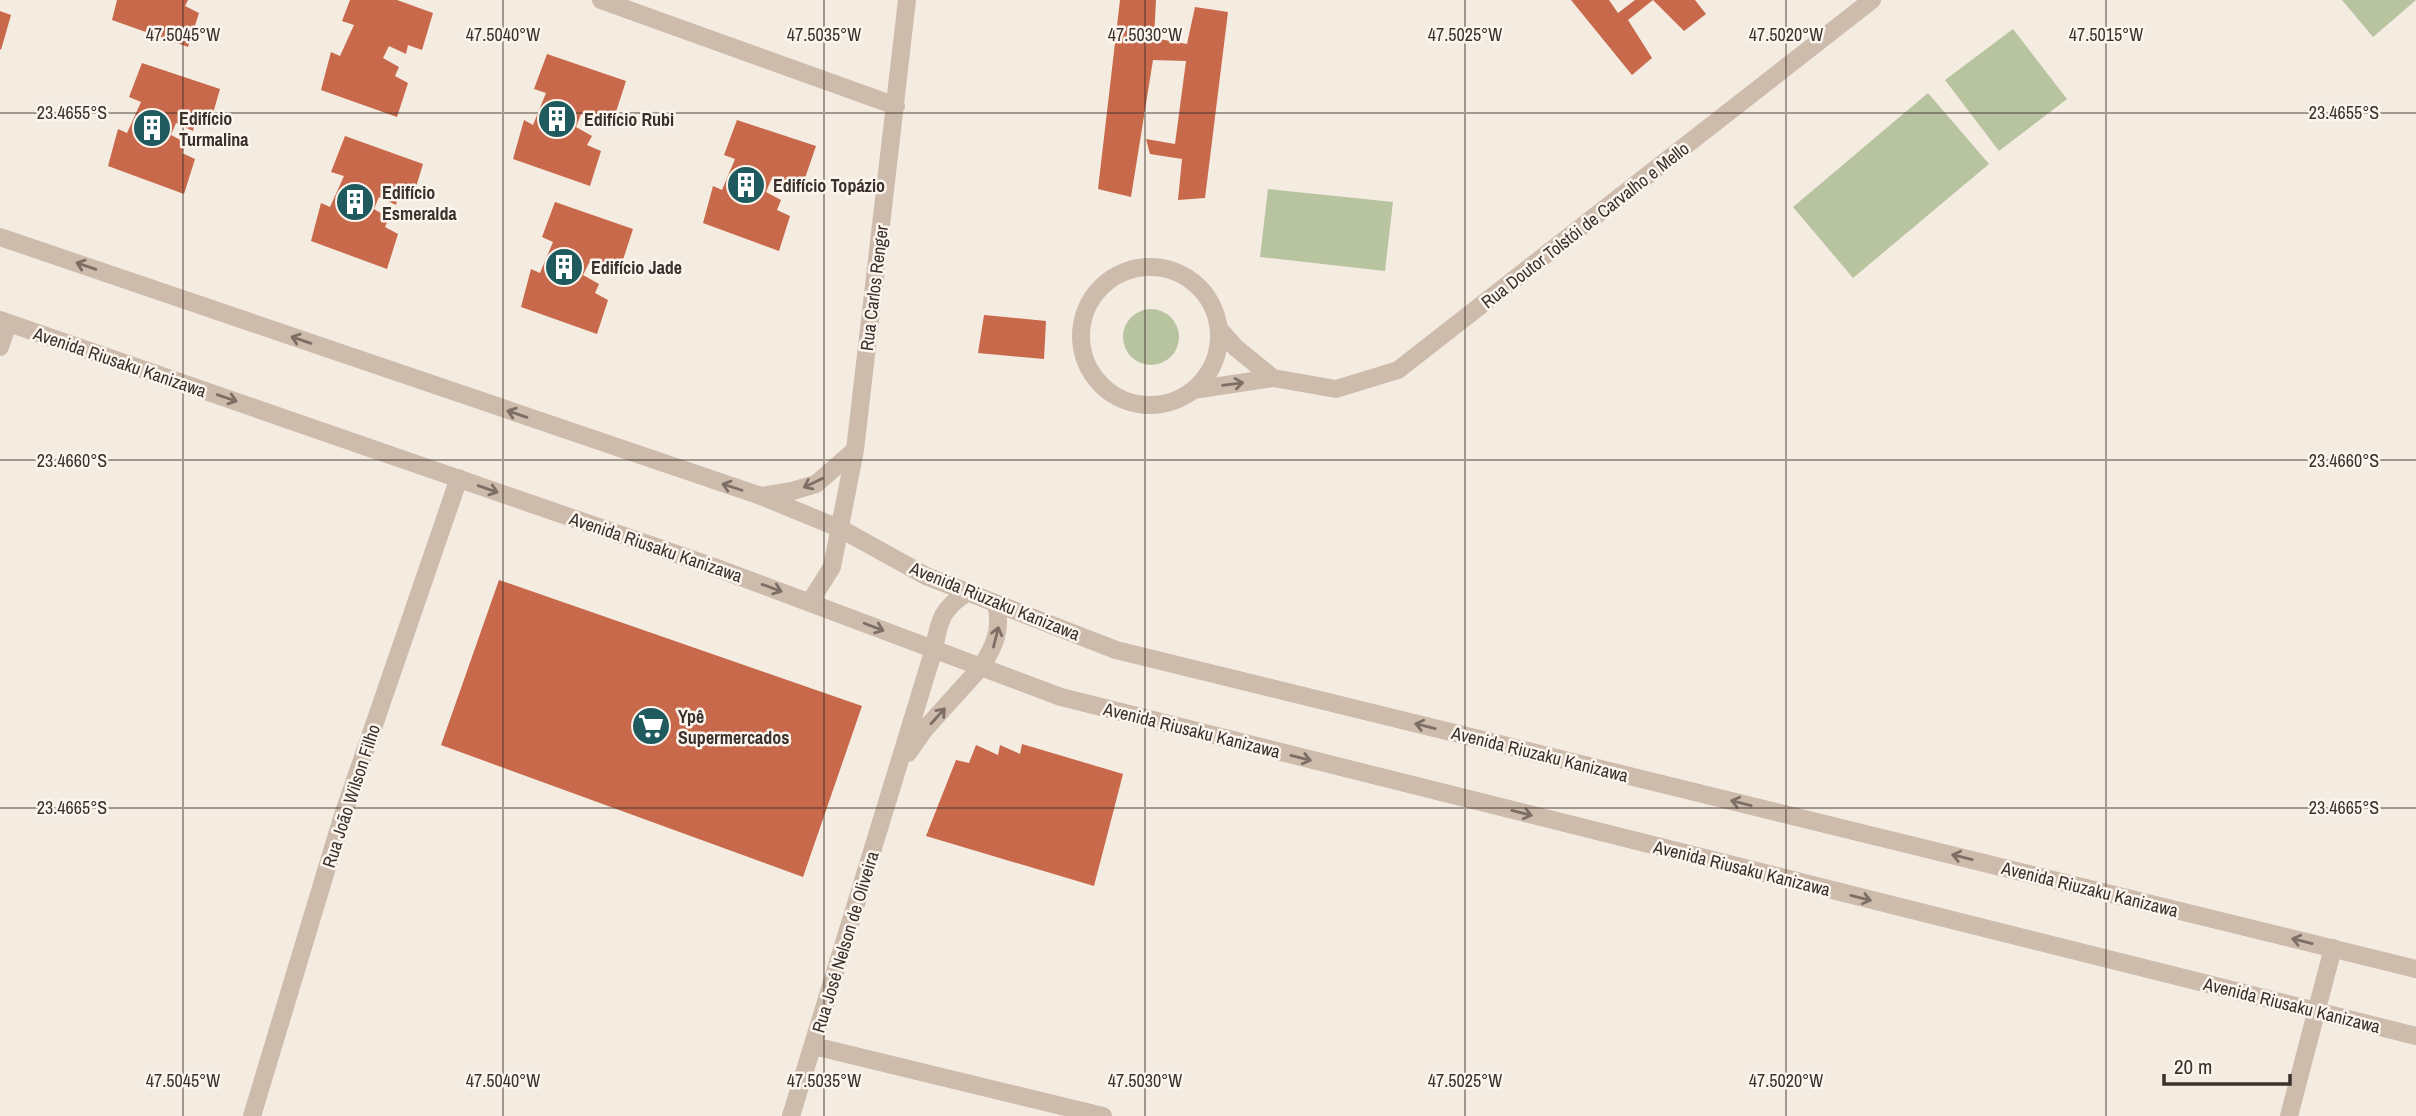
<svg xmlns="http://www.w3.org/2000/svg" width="2416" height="1116" font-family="'Archivo Narrow',sans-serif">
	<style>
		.green { fill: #b8c4a0 }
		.building { fill: #c8694b }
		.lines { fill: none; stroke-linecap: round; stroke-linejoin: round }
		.minor { stroke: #cdbbac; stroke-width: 18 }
		.tertiary { stroke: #cdbbac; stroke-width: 18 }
		.oneway { stroke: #7d6f65 }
		.ticks { fill: none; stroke: #3b302b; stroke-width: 2; stroke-opacity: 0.45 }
		.labels { text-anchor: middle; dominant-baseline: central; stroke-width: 5; stroke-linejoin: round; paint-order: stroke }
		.poi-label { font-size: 18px; font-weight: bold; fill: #3b302b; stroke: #fbf5ee; text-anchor: start }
		.street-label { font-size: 18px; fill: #3b302b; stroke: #fbf5ee }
		.ticks-label { font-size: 18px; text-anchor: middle; fill: #3b302b; stroke: #fbf5ee; stroke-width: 5; stroke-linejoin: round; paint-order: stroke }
	</style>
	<rect width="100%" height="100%" fill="#f4ebe1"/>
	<path class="green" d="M2342,0H2416L2373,37Z
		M2013,29L2067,99L1999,151L1945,80Z
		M1928,93L1989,164L1853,278L1793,207Z
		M1268,189L1393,202L1385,271L1260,257Z
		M1123 337a28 28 0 1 1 56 0a28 28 0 1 1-56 0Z"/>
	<path class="building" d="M117,0H188L185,6L199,13L188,47L112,20Z
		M350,0H397L433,13L422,50L408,45L406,54L389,46L383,58L399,67L395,76L408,83L397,117L321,90L331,52L340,56L354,25L342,21Z
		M1120,0H1156L1154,38L1187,44L1195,7L1228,12L1205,198L1178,200L1182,159L1150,154L1146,139L1175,144L1186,61L1153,60L1131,197L1098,189Z
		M1571,0H1609L1618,13L1635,0H1695L1706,14L1684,31L1653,0L1628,20L1652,58L1632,75Z
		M0,11L11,15L1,50L0,49Z
		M547,54L626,81L614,118L601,113L599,123L581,114L576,127L592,136L587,145L601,151L590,186L513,159L524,120L533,125L546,93L534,89Z
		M142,63L220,89L209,127L195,122L193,131L176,123L171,135L186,143L182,153L195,159L184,194L108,166L118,129L127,133L141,102L129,97Z
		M737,120L816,146L803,184L790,179L788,188L771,180L766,192L781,200L777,210L790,216L779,251L703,223L713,186L722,190L735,159L724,155Z
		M345,136L423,164L412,200L398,196L396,205L379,197L374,209L389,218L385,227L398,234L387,269L311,241L321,203L330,207L344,176L331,172Z
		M555,202L633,229L621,266L608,262L606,271L589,263L583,275L599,284L595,293L608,300L597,334L521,307L531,269L540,273L553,242L542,237Z
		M984,315L1046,321L1044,359L978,353Z
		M499,580L862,706L803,877L441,745Z
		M1022,744L1123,774L1094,886L926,836L956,760L969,763L976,745L998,755L1000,745L1020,754Z"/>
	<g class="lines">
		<path class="minor" d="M601,0L896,106
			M1081 336a69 69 0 1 1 138 0a69 69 0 1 1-138 0Z
			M1220,330L1236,348L1273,378
			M0,347L8,323
			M1193,390L1273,378L1336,389L1398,370L1872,0
			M761,496L792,491L816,484L855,450
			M810,602L832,567L855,450L907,0
			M908,753L925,729L981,667
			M814,1046L1103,1116
			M252,1116L342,818L459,478
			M791,1116L934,649
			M2289,1116L2333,948"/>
		<path class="tertiary" d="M0,237L761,496L841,529L926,576L1116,650L2416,969
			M0,320L714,567L1061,697L2416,1036
			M934,649C939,620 942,608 968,592
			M981,667C995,646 1002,629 996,604"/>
	</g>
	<defs><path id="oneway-shaft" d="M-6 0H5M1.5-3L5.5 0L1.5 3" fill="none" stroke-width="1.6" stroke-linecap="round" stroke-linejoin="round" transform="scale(1.75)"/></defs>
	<g class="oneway">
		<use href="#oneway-shaft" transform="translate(86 266) rotate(-161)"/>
		<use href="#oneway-shaft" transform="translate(301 340) rotate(-161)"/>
		<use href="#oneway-shaft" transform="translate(1233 384) rotate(-7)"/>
		<use href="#oneway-shaft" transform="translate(227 398) rotate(19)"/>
		<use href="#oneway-shaft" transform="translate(517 414) rotate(-161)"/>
		<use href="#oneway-shaft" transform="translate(813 483) rotate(154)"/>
		<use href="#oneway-shaft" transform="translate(732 487) rotate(-162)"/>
		<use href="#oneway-shaft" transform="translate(488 489) rotate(19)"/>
		<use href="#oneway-shaft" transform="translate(772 588) rotate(20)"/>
		<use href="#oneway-shaft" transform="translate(874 627) rotate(21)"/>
		<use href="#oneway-shaft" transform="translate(996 637) rotate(-76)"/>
		<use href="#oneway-shaft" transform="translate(938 716) rotate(-48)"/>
		<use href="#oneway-shaft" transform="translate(1425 726) rotate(-166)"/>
		<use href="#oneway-shaft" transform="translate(1301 758) rotate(14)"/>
		<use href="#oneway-shaft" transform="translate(1741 803) rotate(-166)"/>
		<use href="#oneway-shaft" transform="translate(1522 813) rotate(14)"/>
		<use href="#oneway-shaft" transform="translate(1962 857) rotate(-166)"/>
		<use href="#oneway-shaft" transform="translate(1861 898) rotate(14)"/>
		<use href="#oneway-shaft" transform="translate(2302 941) rotate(-166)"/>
	</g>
	<path class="ticks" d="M183,0V1116M503,0V1116M824,0V1116M1145,0V1116M1465,0V1116M1786,0V1116M2106,0V1116M0,113H2416M0,460H2416M0,808H2416"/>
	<defs>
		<symbol id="building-disc" viewBox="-11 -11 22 22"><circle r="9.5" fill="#1f5a5e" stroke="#fbf5ee"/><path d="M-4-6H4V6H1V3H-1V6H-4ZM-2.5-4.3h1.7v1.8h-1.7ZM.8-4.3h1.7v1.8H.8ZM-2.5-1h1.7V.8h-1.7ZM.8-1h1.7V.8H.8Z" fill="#fff"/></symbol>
		<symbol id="supermarket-disc" viewBox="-11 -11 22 22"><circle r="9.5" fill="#1f5a5e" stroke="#fbf5ee"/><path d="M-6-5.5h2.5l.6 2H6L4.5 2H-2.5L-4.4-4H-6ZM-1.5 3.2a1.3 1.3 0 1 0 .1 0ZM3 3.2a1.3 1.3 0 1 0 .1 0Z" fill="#fff"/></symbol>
	</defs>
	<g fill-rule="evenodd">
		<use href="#building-disc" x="535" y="97" width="44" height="44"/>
		<use href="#building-disc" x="130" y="106" width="44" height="44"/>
		<use href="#building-disc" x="724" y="163" width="44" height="44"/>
		<use href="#building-disc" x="333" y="180" width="44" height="44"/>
		<use href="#building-disc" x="542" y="245" width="44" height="44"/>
		<use href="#supermarket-disc" x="629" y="704" width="44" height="44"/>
	</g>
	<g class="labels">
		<g class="poi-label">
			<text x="179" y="118">Edifício<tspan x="179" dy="21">Turmalina</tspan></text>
			<text x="584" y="119">Edifício Rubi</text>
			<text x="773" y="185">Edifício Topázio</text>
			<text x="382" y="192">Edifício<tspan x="382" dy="21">Esmeralda</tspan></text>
			<text x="591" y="267">Edifício Jade</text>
			<text x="678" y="716">Ypê<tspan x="678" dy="21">Supermercados</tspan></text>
		</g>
		<g class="street-label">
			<text transform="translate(1585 225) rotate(-38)">Rua Doutor Tolstói de Carvalho e Mello</text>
			<text transform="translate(874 288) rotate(-83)">Rua Carlos Renger</text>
			<text transform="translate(120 362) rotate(19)">Avenida Riusaku Kanizawa</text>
			<text transform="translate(656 547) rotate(19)">Avenida Riusaku Kanizawa</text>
			<text transform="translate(995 601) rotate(22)">Avenida Riuzaku Kanizawa</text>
			<text transform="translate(1192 730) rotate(14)">Avenida Riusaku Kanizawa</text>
			<text transform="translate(1540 754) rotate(14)">Avenida Riuzaku Kanizawa</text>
			<text transform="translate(351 796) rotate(-72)">Rua João Wilson Filho</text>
			<text transform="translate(1742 868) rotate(14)">Avenida Riusaku Kanizawa</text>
			<text transform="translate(2090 889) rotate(14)">Avenida Riuzaku Kanizawa</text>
			<text transform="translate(845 942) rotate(-73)">Rua José Nelson de Oliveira</text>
			<text transform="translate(2292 1005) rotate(14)">Avenida Riusaku Kanizawa</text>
		</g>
	</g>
	<g class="ticks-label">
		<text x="183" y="41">47.5045°W</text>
		<text x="503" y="41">47.5040°W</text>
		<text x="824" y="41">47.5035°W</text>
		<text x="1145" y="41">47.5030°W</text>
		<text x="1465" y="41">47.5025°W</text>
		<text x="1786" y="41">47.5020°W</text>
		<text x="2106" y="41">47.5015°W</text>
		<text x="72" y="119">23.4655°S</text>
		<text x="2344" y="119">23.4655°S</text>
		<text x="72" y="467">23.4660°S</text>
		<text x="2344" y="467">23.4660°S</text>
		<text x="72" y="814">23.4665°S</text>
		<text x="2344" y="814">23.4665°S</text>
		<text x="183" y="1087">47.5045°W</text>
		<text x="503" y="1087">47.5040°W</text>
		<text x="824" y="1087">47.5035°W</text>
		<text x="1145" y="1087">47.5030°W</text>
		<text x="1465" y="1087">47.5025°W</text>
		<text x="1786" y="1087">47.5020°W</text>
	</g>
	<path d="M2164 1074v10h126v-10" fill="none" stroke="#3b302b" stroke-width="3.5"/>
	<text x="2174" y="1074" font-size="21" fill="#3b302b" stroke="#fbf5ee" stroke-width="5" paint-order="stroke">20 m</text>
</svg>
